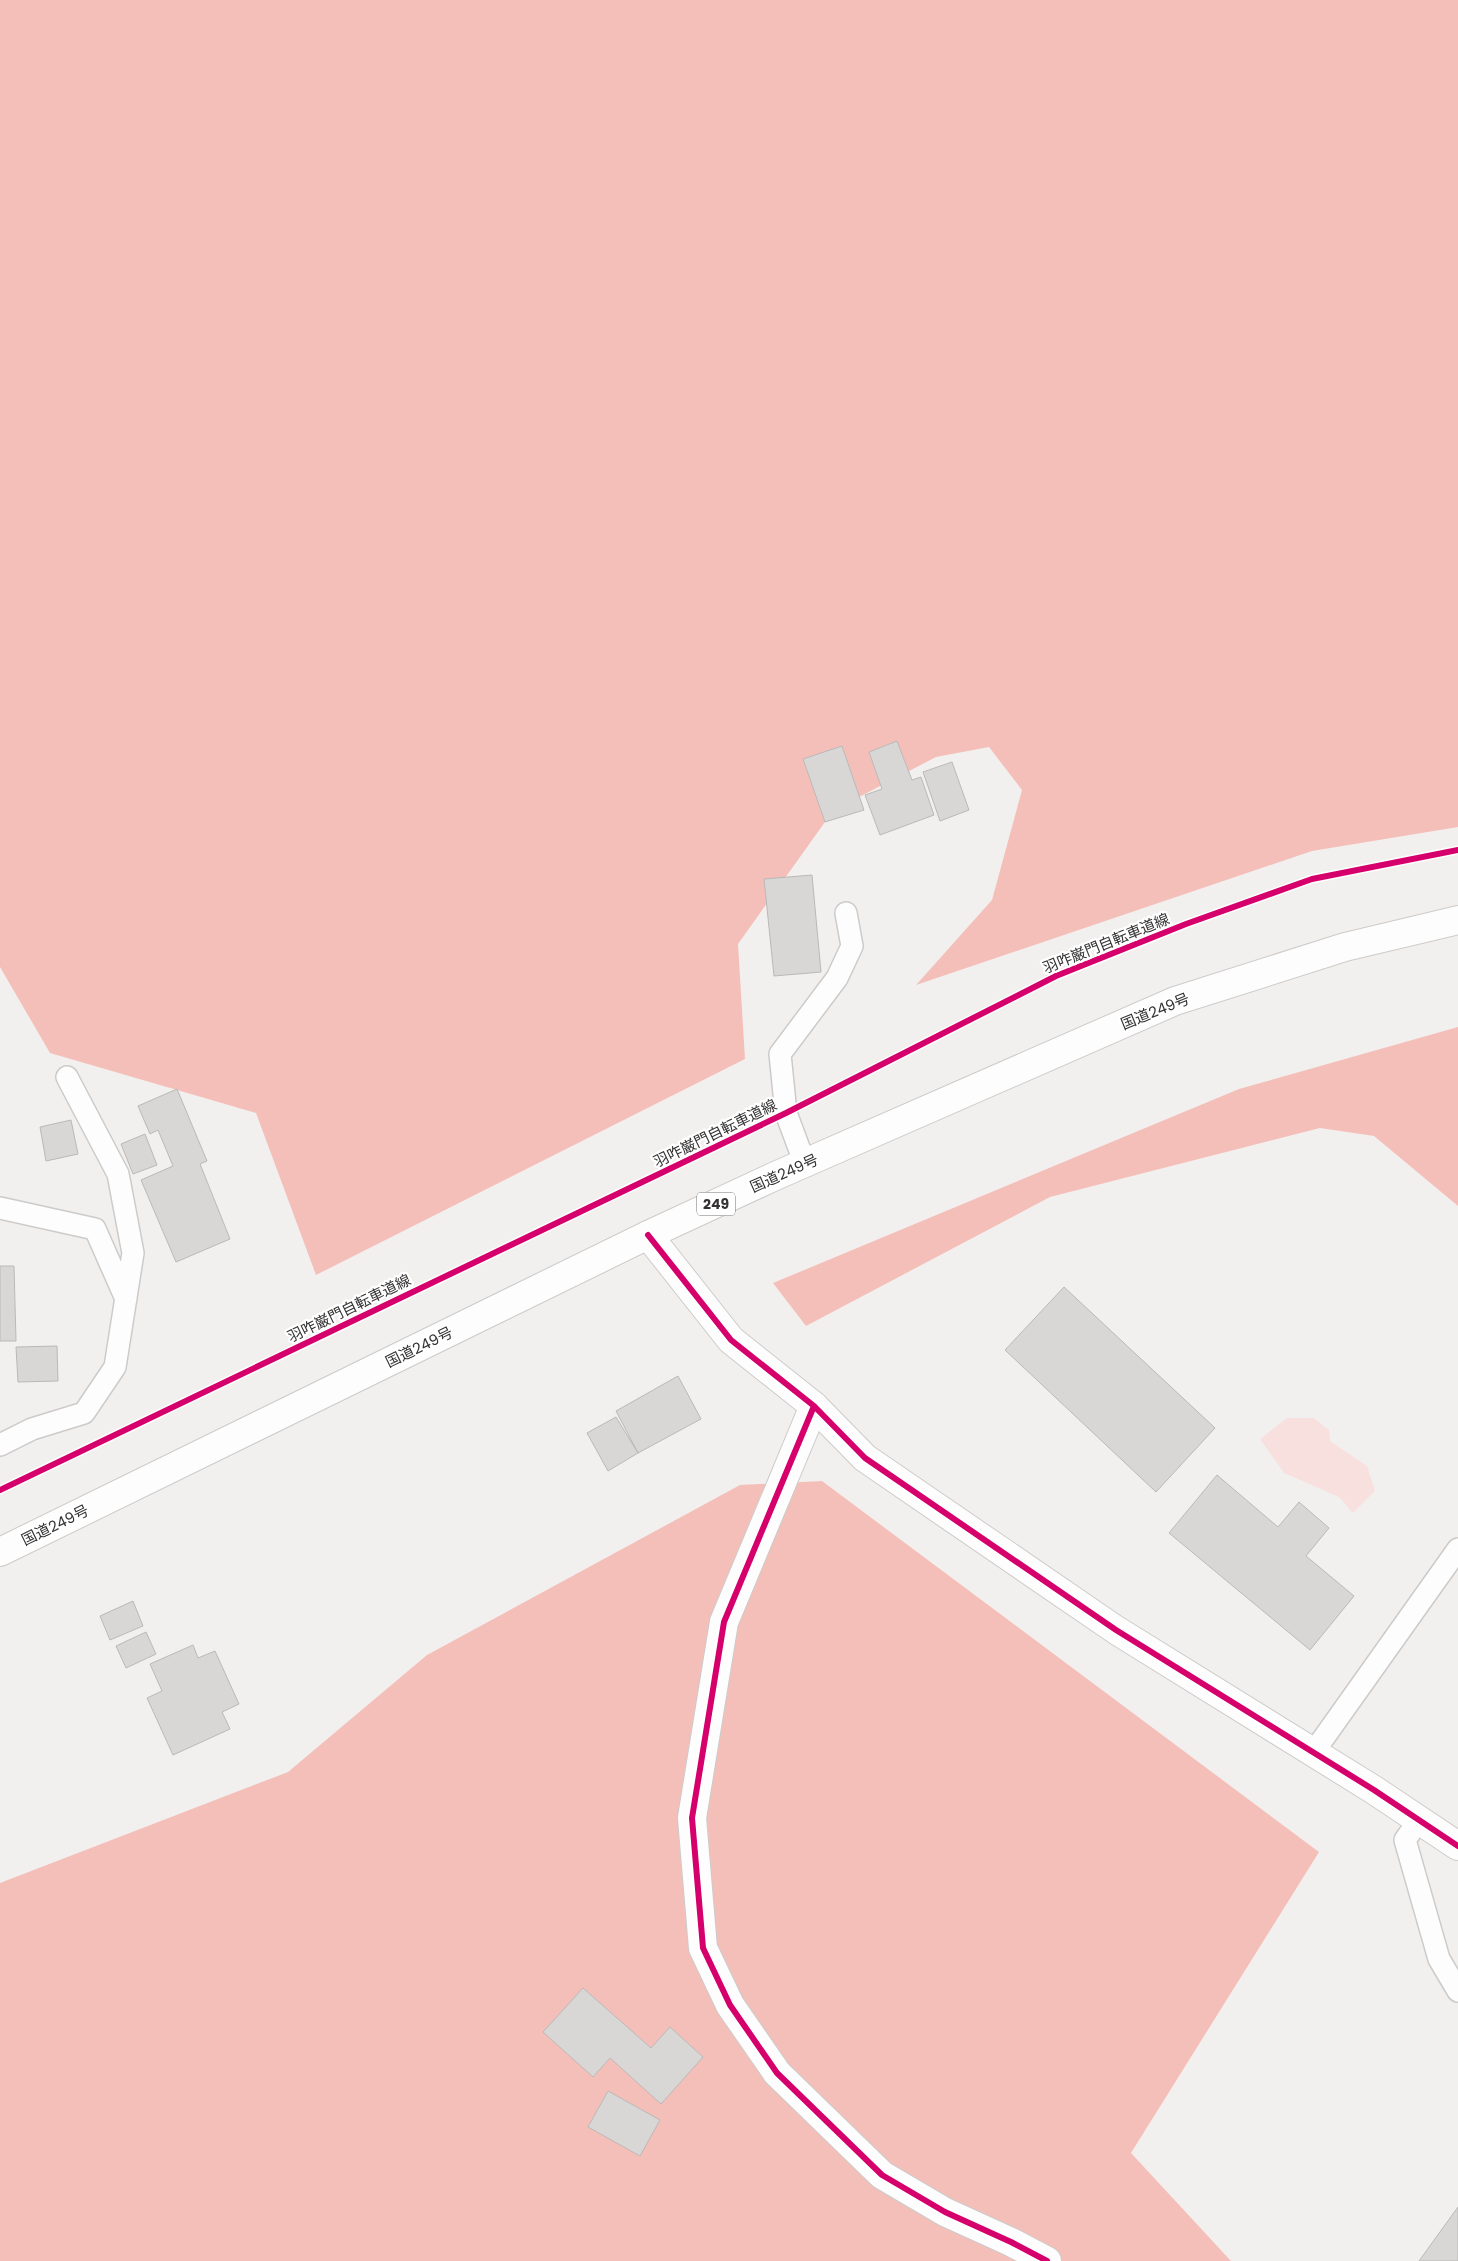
<svg xmlns="http://www.w3.org/2000/svg" width="1458" height="2261" font-family="Poppins,'Noto Sans JP',sans-serif">
	<style>
		.green { fill: #f7e0dd }
		.forest { fill: #f5bfb9 }
		.building { fill: #d8d7d6; stroke: #bab9b8 }
		.lines { fill: none; stroke-linecap: round; stroke-linejoin: round }
		.service-casing { stroke: #cdcbca; stroke-width: 24 }
		.minor-casing { stroke: #cdcbca; stroke-width: 30 }
		.tertiary-casing { stroke: #cdcbca; stroke-width: 30 }
		.trunk-casing { stroke: #cdcbca; stroke-width: 30 }
		.service { stroke: #fdfdfd; stroke-width: 21 }
		.minor { stroke: #fdfdfd; stroke-width: 28 }
		.tertiary { stroke: #fdfdfd; stroke-width: 28 }
		.trunk { stroke: #fdfdfd; stroke-width: 28 }
		.cycleway-casing { stroke: #fff; stroke-width: 9 }
		.cycleway { stroke: #d6006c; stroke-width: 6 }
		.labels { text-anchor: middle; dominant-baseline: central; stroke-width: 4.5; stroke-linejoin: round; paint-order: stroke }
		.shield { fill: #fff; stroke: #717070; stroke-width: 1 }
		.shield-label { font-size: 14px; font-weight: bold; fill: #343232 }
		.street-label { font-size: 15px; fill: #343232; stroke: #fff }
	</style>
	<rect width="100%" height="100%" fill="#f2f0ef"/>
	<path class="green" d="M1287,1418H1314L1329,1430L1330,1441L1367,1466L1375,1491L1353,1513L1339,1497L1284,1473L1260,1439Z"/>
	<path class="forest" d="M0,0H1458V827L1312,851L916,985L992,900L1022,790L989,747L936,757L836,809L825,822L738,944L745,1059L316,1275L256,1113L50,1053L0,967Z
		M1458,1027V1206L1374,1136L1320,1128L1050,1197L806,1326L773,1283L1239,1089Z
		M822,1481L1319,1852L1131,2153L1231,2261H0V1883L288,1772L427,1655L740,1485Z"/>
	<path class="building" d="M897,741L912,780L921,777L934,815L880,835L865,795L882,789L869,752Z
		M842,746L864,810L825,822L803,759Z
		M952,762L969,810L940,821L923,772Z
		M812,875L821,972L774,976L764,879Z
		M177,1089L207,1161L200,1164L230,1239L176,1262L141,1180L173,1166L158,1130L150,1134L138,1106Z
		M71,1120L78,1154L46,1161L40,1127Z
		M145,1134L157,1165L133,1174L121,1144Z
		M0,1266H14L16,1341H0Z
		M1064,1287L1215,1428L1156,1492L1005,1350Z
		M57,1346L58,1381L18,1382L16,1347Z
		M678,1376L701,1419L638,1453L616,1411Z
		M616,1417L638,1453L608,1471L587,1433Z
		M1217,1475L1278,1527L1299,1502L1329,1528L1306,1556L1354,1596L1310,1650L1169,1533Z
		M133,1601L143,1626L110,1640L100,1616Z
		M146,1632L156,1654L126,1668L116,1646Z
		M193,1645L198,1658L215,1651L239,1704L222,1712L230,1729L173,1755L147,1698L162,1691L150,1664Z
		M583,1988L651,2048L670,2027L703,2057L661,2104L610,2058L593,2077L543,2032Z
		M608,2091L660,2120L640,2156L588,2127Z
		M1458,2207V2261H1419Z"/>
	<g class="lines">
		<defs>
			<path id="service" d="M805,1164L786,1113L780,1054L837,978L852,946L846,913
				M0,1208L95,1229L126,1299
				M0,1445L32,1429L84,1413L115,1367L133,1253L118,1174L67,1077
				M1313,1753L1458,1549
				M1419,1820L1405,1840L1439,1959L1458,1991"/>
			<path id="minor" d="M814,1406L724,1622L692,1818L703,1948L730,2005L777,2073L882,2175L945,2212L1011,2242L1047,2261"/>
			<path id="tertiary" d="M648,1235L731,1340L814,1406L865,1458L1116,1630L1374,1790L1458,1846"/>
			<path id="trunk" d="M0,1552L648,1235L773,1177L1175,1001L1345,947L1458,920"/>
		</defs>
		<use href="#service" class="service-casing"/>
		<use href="#minor" class="minor-casing"/>
		<use href="#tertiary" class="tertiary-casing"/>
		<use href="#trunk" class="trunk-casing"/>
		<use href="#service" class="service"/>
		<use href="#minor" class="minor"/>
		<use href="#tertiary" class="tertiary"/>
		<use href="#trunk" class="trunk"/>
		<defs>
			<path id="cycleway" d="M648,1235L731,1340L814,1406L865,1458L1116,1630L1374,1790L1458,1846
				M814,1406L724,1622L692,1818L703,1948L730,2005L777,2073L882,2175L945,2212L1011,2242L1047,2261
				M0,1490L786,1113L1056,976L1186,924L1312,879L1458,850"/>
		</defs>
		<use href="#cycleway" class="cycleway-casing"/>
		<use href="#cycleway" class="cycleway"/>
	</g>
	<g class="labels">
		<rect class="shield" x="697" y="1192.5" width="38" height="23" rx="4"/>
		<g class="shield-label">
			<text x="716" y="1204">249</text>
		</g>
		<g class="street-label">
			<text transform="translate(1106 943) rotate(-22)">羽咋巌門自転車道線</text>
			<text transform="translate(1155 1011) rotate(-22)">国道249号</text>
			<text transform="translate(715 1133) rotate(-26)">羽咋巌門自転車道線</text>
			<text transform="translate(784 1173) rotate(-24)">国道249号</text>
			<text transform="translate(349 1308) rotate(-26)">羽咋巌門自転車道線</text>
			<text transform="translate(419 1347) rotate(-26)">国道249号</text>
			<text transform="translate(55 1525) rotate(-26)">国道249号</text>
		</g>
	</g>
</svg>
